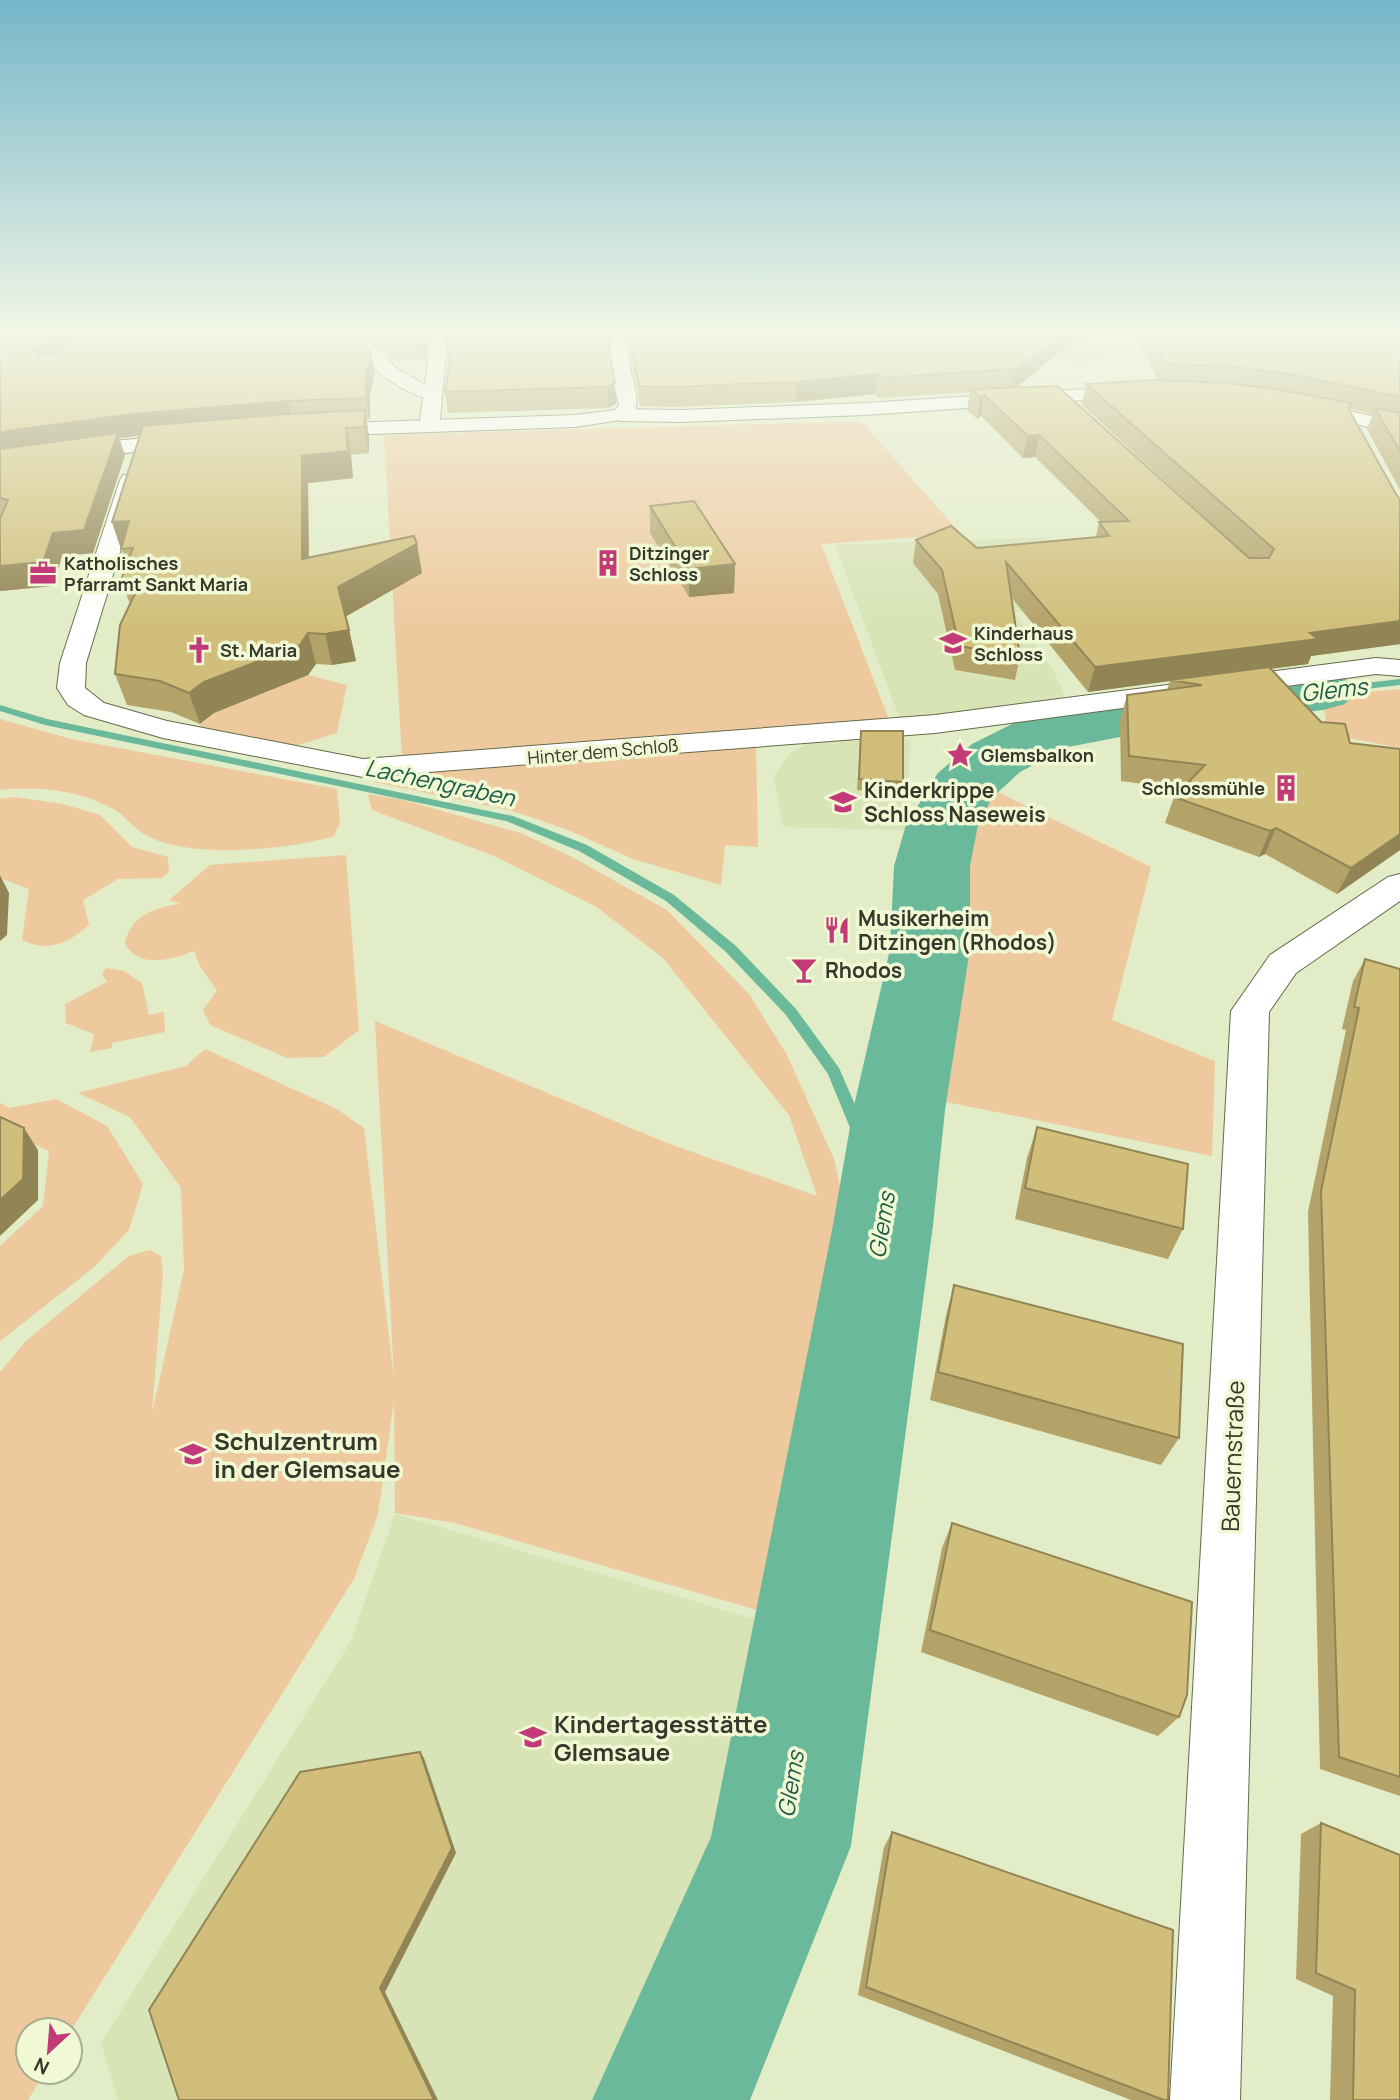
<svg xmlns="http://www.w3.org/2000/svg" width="1400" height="2100" font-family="Manrope,sans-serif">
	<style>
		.built { fill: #d8e3b6 }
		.green { fill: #eec99e }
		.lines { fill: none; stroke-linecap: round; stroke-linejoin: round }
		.stream { fill: #6ab99b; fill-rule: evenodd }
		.river { fill: #6ab99b; fill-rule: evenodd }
		.minor-casing { stroke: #636b4a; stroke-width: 2 }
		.tertiary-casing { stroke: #636b4a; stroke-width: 2 }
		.secondary-casing { stroke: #636b4a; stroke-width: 2 }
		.minor { fill: #fff; fill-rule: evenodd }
		.tertiary { fill: #fff; fill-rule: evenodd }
		.secondary { fill: #fff; fill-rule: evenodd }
		.wall { fill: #b4a369 }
		.shaded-wall { fill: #928555 }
		.building { fill: #d1be7a; stroke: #928555; stroke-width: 2 }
		.labels { text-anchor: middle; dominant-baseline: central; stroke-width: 7; stroke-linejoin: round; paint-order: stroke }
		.far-poi-label { font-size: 18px; font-weight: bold; fill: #35382a; stroke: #f0f9d4; text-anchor: start }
		.far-street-label { font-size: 18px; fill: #35382a; stroke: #f0f9d4 }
		.poi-label { font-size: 21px; font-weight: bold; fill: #35382a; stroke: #f0f9d4; text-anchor: start }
		.water-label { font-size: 23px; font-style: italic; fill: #1d5b46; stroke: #f0f9d4 }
		.near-poi-label { font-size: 24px; font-weight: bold; fill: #35382a; stroke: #f0f9d4; text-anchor: start }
		.near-street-label { font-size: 24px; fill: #35382a; stroke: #f0f9d4 }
	</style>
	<rect width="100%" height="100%" fill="#e2ecc7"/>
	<path class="built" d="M1045,537L1092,585L1071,608L1014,612L1055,674L1066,699L902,725L835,545Z
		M910,739L906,830L783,827L774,777L789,754L812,740Z
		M395,1514L793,1630L760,1833L643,2100H118L101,2043L351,1641Z"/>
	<path class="green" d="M1057,338L1134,349L1123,355L1081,366L1003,342Z
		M861,421L961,534L821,544L890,722L402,760L384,435Z
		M308,675L347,685L337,733L289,748L195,730L214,713Z
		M1400,689V748L1328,734L1322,696Z
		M0,719L71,739L337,789L340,823L334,836C289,850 185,860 144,834C132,827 123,813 110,807C76,790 38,786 0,790Z
		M756,745L758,847L725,845L721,885L633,859L568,830L513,811L374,782L381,772Z
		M981,784L1151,867L1112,1020L1215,1061L1212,1156L927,1098L911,1236L815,1857L717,2100H664L780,1846L883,1225L870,1157L888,1017L911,877L920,833L930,807L952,812Z
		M368,794L403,800L521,833L572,857L667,910L749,994L786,1053L834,1159L845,1208V1326L799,1622L455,1523L395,1513L394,1401L378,1514L354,1579L70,2032V2030H28V2072H45L28,2100H0V1372L27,1340L129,1256L150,1250L161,1256L163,1273L152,1413L184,1270L181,1188L130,1117L78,1093L186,1066L205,1049L337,1109L364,1128L394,1378L375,1021L667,1143L817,1196L789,1115L662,957L595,906L494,856L372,810Z
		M15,797L63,804L100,815L132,847L168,857L169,871L162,878L118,879L83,900L89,925C68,943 49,953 22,940L29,889L0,878V799Z
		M346,855L359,1030L324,1057L287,1058L210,1025L203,1010L217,990L201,968L194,951C172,959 140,970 125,944C129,916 156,907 180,904L169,900L210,865Z
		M106,968L124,971L142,983L149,1015L164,1012L165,1032L112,1043V1048L90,1052L94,1034L66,1023L65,1004L107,982L102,975Z
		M56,1099L107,1126L143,1184L129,1230L92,1269L0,1341V1246L43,1206L49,1151L0,1128V1103L9,1108Z"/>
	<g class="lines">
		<path class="stream" d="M1400,679V685L1323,694L1318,691L1323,688Z
			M0,705L47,719L513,816L587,845L674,895L736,946L796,1009L839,1068L878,1157L891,1225L889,1230L883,1232L877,1230L875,1225L862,1157L828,1074L786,1015L726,952L666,901L579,851L506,821L45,725L0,711Z"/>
		<path class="river" d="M1323,672L1345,678L1355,691L1345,704L1323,710L1183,725L1068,747L1020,772L992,798L978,825L970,866V949L945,1110L933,1225L851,1846L750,2100H592L711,1837L833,1225L853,1110L890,949L894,866L906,825L938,773L972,744L1022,719L1090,702L1183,687Z"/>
		<defs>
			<path id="minor" d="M346,334H363L395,367L425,385L431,334H448L440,419L437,423H423L420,419L423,397C390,387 365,362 346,334Z
				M131,474L139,475L142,480L86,663L85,688L104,703L167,721L363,759L935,715L1376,658L1400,660V676L1376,674L935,733L363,777L163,738L84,715L68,705L57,688L60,663L120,480L123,475Z
				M1400,874V901L1296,973L1269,1012L1240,2100H1170L1231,1011L1270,955L1388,877Z"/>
			<path id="tertiary" d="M1135,386L1144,392L1142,396L865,415L681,422L620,421L610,415L620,409L681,410L865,403Z
				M1303,401L1400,422V434L1296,411L1293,407Z"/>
			<path id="secondary" d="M616,334H634C616,364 653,404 627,419L575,427L315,436L308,434L305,430L308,426L315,424L575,415L615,410L619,405C614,382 603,356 616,334Z
				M189,434L196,436L199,440L196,444L0,469V457L113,441Z"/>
		</defs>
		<use href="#minor" class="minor-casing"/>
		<use href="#tertiary" class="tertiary-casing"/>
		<use href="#secondary" class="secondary-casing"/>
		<use href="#minor" class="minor"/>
		<use href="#tertiary" class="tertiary"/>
		<use href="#secondary" class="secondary"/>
	</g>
	<path class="wall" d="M0,334L371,352L375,372L370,395V419H366L369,436V453L351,455L353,478L308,483L309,558L422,573L346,616L356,661L332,665L316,664L308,675L214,713L200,724L171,712L127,705L115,674L130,604L121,580L127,566L112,522L140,436L119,438L125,455L93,553L62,556L53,586L0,591Z
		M367,334H429L425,360L393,361Z
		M446,334H615L610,342L609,352L616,404L608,408L448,413L445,392L450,360H448L445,340Z
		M631,334H1082L1016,388L1237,547L1082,405L1086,384L1159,381L1134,334H1400V490L1367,429L1373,414L1349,409L1396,494L1400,499V644L1311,656L1308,664L1270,669L1321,722L1350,743L1400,749V850L1337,894L1265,854L1259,857L1165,823L1174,797L1182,789L1121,781L1120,720L1127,695L1167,690L1170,681L1088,692L1012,598L1020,656L1015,680L955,670L938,594L913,563L916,540L977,548L1096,537L1099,522H1101L1035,457L1023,458L981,416L977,419L967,410L970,392L879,398L875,394L796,402L674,407L640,406L631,356Z
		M650,506L735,564L734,593L689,597L650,533Z
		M861,731L903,782L901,793L857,790Z
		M1365,959L1400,969V1796L1320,1769L1308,1212L1346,1030L1342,1029L1353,981Z
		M1037,1127L1183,1229L1168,1259L1015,1219L1027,1158Z
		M954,1285L1179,1438L1161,1465L930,1400L946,1315Z
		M952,1523L1179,1717L1158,1736L921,1652L942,1548Z
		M1321,1823L1400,2100H1330L1333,1996L1296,1979L1301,1834Z
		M892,1832L1168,2100H1131L858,1995L884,1847Z"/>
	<path class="shaded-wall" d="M55,334H104L39,369L32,349Z
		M423,334H429L425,360L422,341Z
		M608,334H615L610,342L608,360L607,340Z
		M1062,334H1082L1013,389L1017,369Z
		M371,352L375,372L370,395V419L366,398V375Z
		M877,374L875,394L796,402L797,382Z
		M615,383L616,404L608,408L607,387Z
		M984,395L981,416L977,419L980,398Z
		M288,401L293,422L140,435L119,438L125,455L93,553L62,556L53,586L0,591V566L43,562L0,455V432L133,414Z
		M365,410L369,436V453L364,427Z
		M346,428L351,455L353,478L308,483L309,589L302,559V456Z
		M1039,435L1035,457L1023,458L1028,436Z
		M129,521L133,548L121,549L112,522Z
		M417,544L422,573L345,617L338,587Z
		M735,564L734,593L689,597V569Z
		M1400,621V644L1311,656L1308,664L1174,681L1170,680V681L1088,692L1095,667L1310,633Z
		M349,630L356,661L332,665L325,634Z
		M308,633L316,664L308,675L214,713L200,724L189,693L204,682Z
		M1276,828L1265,854L1259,857L1270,831Z
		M1400,834V850L1337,894L1351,868Z
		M0,875L9,893L7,935L0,941Z
		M24,1128L38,1150V1200L0,1236V1200Z
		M420,1752L424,1758L456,1853L385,1992L438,2100H434L380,1988Z"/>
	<path class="building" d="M0,334H55L32,349L38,356L51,355L78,341L96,334H354L371,352L366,375V398L288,401L133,414L0,432Z
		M382,334H423L422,341L390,342Z
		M446,334H608L607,340L615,383L607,387L445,392L453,340H445Z
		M631,334H1062L1017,369L881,378L877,374L797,382L674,387L639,386L631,336Z
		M1149,334H1400V397L1290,374L1225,366L1166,364Z
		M1155,380L1223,383L1270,388L1351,403L1348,408L1396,494L1400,499V621L1310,633L1318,639L1095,667L1006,562L1020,656L959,646L942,570L916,540L951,526L977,548L1109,536L1099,522L1129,521L1039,435L1028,436L984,395L980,398L971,389L1057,386L1249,558H1269L1274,549L1086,384Z
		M1375,408L1400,413V451Z
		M365,410L364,427L346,428L348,451L302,456V559L414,536L417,544L338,587L349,630L325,634L308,633L300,645L204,682L189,693L160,681L115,674L120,625L142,579L121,580L133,548L121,549L129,521L112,522L143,426L287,414Z
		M118,433L84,530L53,533L43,562L0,566V519L8,500L0,498V449Z
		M694,501L735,564L689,569L650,506Z
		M1269,667L1321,722L1345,724L1350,743L1400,749V834L1351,868L1276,828L1270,831L1174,797L1205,765L1129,756L1127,695L1202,685L1170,680Z
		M861,731H903V782L859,779Z
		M1365,959L1400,969V1777L1339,1757L1321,1191L1359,1008L1354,1007Z
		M0,1117L24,1128L23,1179L0,1200Z
		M1037,1127L1188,1164L1183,1229L1025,1188Z
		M954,1285L1183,1344L1179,1438L938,1372Z
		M952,1523L1192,1602L1187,1695L1179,1717L930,1630Z
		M420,1752L452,1848L380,1988L434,2100H179L149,2010L300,1772Z
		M1321,1823L1400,1855V2100H1353L1355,1990L1316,1973Z
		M892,1832L1173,1930L1168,2100H1164L866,1987Z"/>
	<linearGradient id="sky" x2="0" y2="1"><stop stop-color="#75b6c9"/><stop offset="0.53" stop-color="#f2f6e6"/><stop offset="1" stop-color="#f2f6e6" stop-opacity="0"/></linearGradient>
	<rect width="1400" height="628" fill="url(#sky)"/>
	<defs>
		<symbol id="building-bare" viewBox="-9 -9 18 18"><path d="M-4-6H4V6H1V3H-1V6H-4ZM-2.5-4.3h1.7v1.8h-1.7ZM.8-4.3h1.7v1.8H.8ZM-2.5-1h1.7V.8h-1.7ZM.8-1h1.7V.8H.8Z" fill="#c23a78" stroke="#f0f9d4" stroke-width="2.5" paint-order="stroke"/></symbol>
		<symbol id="office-bare" viewBox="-9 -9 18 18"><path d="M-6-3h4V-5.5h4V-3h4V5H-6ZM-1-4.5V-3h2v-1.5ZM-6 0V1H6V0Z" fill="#c23a78" stroke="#f0f9d4" stroke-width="2.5" paint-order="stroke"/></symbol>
		<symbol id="school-bare" viewBox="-9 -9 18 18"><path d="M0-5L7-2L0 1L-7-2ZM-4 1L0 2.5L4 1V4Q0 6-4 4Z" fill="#c23a78" stroke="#f0f9d4" stroke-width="2.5" paint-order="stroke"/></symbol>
		<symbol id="church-bare" viewBox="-9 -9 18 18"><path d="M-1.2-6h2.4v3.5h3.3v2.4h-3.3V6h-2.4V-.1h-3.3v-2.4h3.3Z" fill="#c23a78" stroke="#f0f9d4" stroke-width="2.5" paint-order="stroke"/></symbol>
		<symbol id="sight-bare" viewBox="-9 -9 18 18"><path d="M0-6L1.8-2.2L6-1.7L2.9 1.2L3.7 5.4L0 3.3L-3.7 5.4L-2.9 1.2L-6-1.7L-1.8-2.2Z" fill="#c23a78" stroke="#f0f9d4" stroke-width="2.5" paint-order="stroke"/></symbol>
		<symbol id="restaurant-bare" viewBox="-9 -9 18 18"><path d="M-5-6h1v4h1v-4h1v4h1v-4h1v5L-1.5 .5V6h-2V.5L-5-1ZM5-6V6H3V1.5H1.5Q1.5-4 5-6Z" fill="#c23a78" stroke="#f0f9d4" stroke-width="2.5" paint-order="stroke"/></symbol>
		<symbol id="bar-bare" viewBox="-9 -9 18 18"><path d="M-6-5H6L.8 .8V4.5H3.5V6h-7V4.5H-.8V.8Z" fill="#c23a78" stroke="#f0f9d4" stroke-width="2.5" paint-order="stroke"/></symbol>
	</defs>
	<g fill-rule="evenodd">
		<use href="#building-bare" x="589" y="544" width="38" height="38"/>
		<use href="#office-bare" x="24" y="554" width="38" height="38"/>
		<use href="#school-bare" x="934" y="624" width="38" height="38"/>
		<use href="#church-bare" x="180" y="631" width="38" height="38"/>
		<use href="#sight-bare" x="941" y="736" width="38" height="38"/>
		<use href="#building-bare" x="1267" y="769" width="38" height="38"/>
		<use href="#school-bare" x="824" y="783" width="38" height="38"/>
		<use href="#restaurant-bare" x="818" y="911" width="38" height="38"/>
		<use href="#bar-bare" x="785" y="951" width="38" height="38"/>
		<use href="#school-bare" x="174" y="1435" width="38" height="38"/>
		<use href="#school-bare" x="514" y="1718" width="38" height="38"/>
	</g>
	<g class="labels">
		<g class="far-poi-label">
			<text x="629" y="553">Ditzinger<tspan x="629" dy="21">Schloss</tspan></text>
			<text x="64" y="563">Katholisches<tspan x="64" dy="21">Pfarramt Sankt Maria</tspan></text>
			<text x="974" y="633">Kinderhaus<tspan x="974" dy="21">Schloss</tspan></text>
			<text x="220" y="650">St. Maria</text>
			<text x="981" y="755">Glemsbalkon</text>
			<text x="1265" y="788" text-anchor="end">Schlossmühle</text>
		</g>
		<g class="far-street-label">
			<text transform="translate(603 751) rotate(-5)">Hinter dem Schloß</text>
		</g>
		<g class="poi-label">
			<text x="864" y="790">Kinderkrippe<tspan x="864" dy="24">Schloss Naseweis</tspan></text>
			<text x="858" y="918">Musikerheim<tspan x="858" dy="24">Ditzingen (Rhodos)</tspan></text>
			<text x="825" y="970">Rhodos</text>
		</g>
		<g class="water-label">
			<text transform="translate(1334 689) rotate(-6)">Glems</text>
			<text transform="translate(440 782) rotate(12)">Lachengraben</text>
			<text transform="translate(881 1225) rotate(-81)">Glems</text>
			<text transform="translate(790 1784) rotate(-81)">Glems</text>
		</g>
		<g class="near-poi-label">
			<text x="214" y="1440">Schulzentrum<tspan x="214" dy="28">in der Glemsaue</tspan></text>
			<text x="554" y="1723">Kindertagesstätte<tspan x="554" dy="28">Glemsaue</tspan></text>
		</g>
		<g class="near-street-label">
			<text transform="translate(1232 1456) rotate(-88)">Bauernstraße</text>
		</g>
	</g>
	<g transform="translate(49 2051) rotate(206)"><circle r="33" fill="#f0f9d4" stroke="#a5ac90" stroke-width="2"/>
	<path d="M0-5L12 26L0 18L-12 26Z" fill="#c23a78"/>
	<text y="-10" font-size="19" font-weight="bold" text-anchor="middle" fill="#35382a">N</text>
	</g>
</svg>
